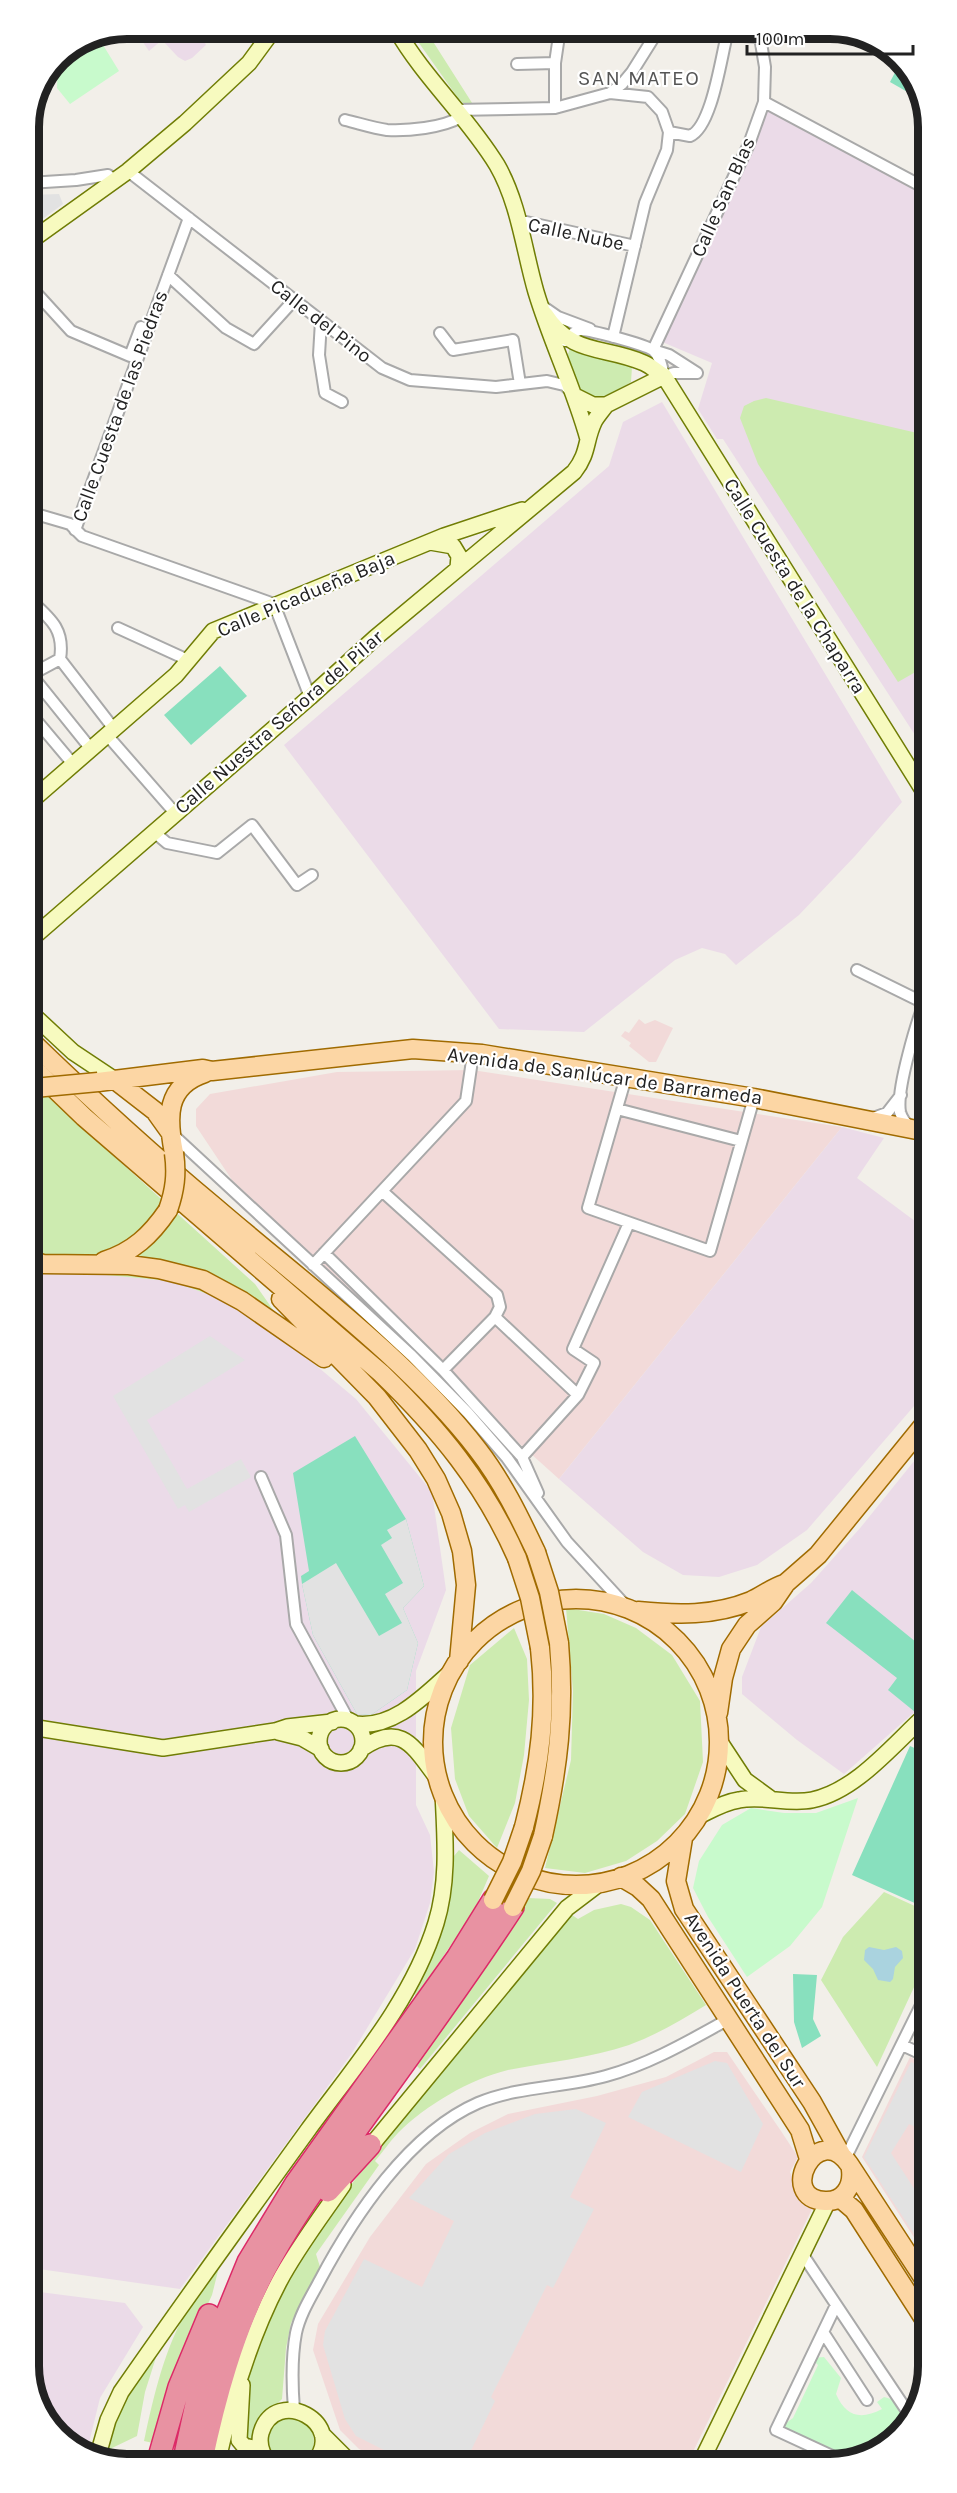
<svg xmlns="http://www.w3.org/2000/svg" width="957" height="2493" font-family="Karla,sans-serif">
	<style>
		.commercial { fill: #f2dad9 }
		.industrial { fill: #ebdbe8 }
		.grass { fill: #cdebb0 }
		.park { fill: #c8facc }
		.pitch { fill: #88e0be }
		.parking { fill: #e2e2e2 }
		.water { fill: #aad3df }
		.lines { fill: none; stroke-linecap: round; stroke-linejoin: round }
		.street-casing { stroke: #a9a9a9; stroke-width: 14 }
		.secondary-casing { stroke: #707d05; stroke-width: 18 }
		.primary-casing { stroke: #a06b00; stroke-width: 21 }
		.highway-casing { stroke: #dc2a67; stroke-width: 24 }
		.street { stroke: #fff; stroke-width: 10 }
		.secondary { stroke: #f7fabf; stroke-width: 15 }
		.primary { stroke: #fcd6a4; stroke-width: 18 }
		.highway { stroke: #e892a2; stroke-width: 21 }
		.primary-bridge-casing { stroke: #a06b00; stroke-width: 21; stroke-linecap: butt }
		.primary-bridge { stroke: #fcd6a4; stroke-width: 18 }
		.labels { text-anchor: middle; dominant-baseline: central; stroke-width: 4.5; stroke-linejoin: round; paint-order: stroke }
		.street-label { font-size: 20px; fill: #222; stroke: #fff }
		.neighbourhood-label { font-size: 21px; letter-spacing: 1.5px; fill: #555; stroke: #fff }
		.rim { fill: none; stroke: #222; stroke-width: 8 }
	</style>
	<rect width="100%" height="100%" fill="#f2efe9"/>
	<path class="commercial" d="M639,1019L645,1024L655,1020L673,1028L656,1062H649L629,1046L631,1043L621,1036L625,1031L629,1033Z
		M472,1070L842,1127L559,1479L334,1277L232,1180L196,1126V1109L210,1094L337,1072Z
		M714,2052H727L781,2131L798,2157L790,2172L799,2195L813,2207L688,2462L389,2463L359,2449L340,2430L313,2350L318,2324L370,2237L426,2164L470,2133L508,2114L597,2096L666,2077Z
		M910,2057L928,2065V2259L862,2157Z"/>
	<path class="industrial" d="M134,29H160L165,37L178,29H198L206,45L192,58L185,61L178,57L162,40L149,51Z
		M768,110L925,194L926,752L723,439H717L698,409L712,363L660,341Z
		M662,402L902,802L855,856L799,915L736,965L725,954L702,948L675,960L584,1032L499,1029L284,745L609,466L623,422Z
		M842,1127L884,1138L857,1178L927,1230V1391L807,1530L757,1565L719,1577L683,1575L643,1552L559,1479Z
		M30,1268L171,1281L213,1296L251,1317L306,1357L356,1399L432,1492L446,1590L416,1671V1805L430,1835L434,1872L430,1903L415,1949L352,2053L180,2289L32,2268Z
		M927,1445V1701L844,1774L797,1740L742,1694V1677L761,1627L811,1583L861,1527Z
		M32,2291L125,2303L143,2327L100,2398L87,2451L62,2440L32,2392Z"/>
	<path class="grass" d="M409,29H425L474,106L464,104L458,98Z
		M570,348L632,367L631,382C617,391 590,408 578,388C572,379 570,366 567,357Z
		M766,398L926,435V666L898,682L758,464L740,418L744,406L754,401Z
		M30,1077L64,1111L255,1284L306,1357L251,1317L213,1296L171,1281L30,1268Z
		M566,1608L604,1614L636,1628L672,1655L700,1701L703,1762L685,1814L657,1841L626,1861L585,1873L545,1868L571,1760L573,1691Z
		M514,1628L527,1659L529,1700L524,1755L515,1803L497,1848L469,1816L455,1779L451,1728L470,1665Z
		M459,1850L489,1876L474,1911L415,1998C415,1979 428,1964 435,1947C447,1917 451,1887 454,1856Z
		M884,1892L928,1912V1957L877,2067L821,1980L843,1937Z
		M528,1898L550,1899L557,1903L420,2069L415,2064Z
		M621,1904L631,1907L650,1920L706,2005C682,2020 656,2035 629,2045C590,2058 549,2062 508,2070C470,2079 426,2105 398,2133C390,2141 383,2152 375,2161L379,2165L316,2254L320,2267L291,2323L286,2348L282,2399C266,2415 256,2414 252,2439L248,2443L243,2441V2397L250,2358L260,2329L318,2228L393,2130L552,1935L572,1915L578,1919L594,1910Z
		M220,2263L212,2295L170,2387L153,2443L144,2441C154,2394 165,2346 190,2305C199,2290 210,2277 220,2263Z
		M158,2351L145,2392L137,2436L112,2448L110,2460L103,2457L122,2403Z
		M266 2441a24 24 0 1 1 48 0a24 24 0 1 1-48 0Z"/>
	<path class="park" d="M100,40L119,71L70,104L57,88L58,57Z
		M858,1798L822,1907L790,1946L747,1977L708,1917L693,1888L699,1861L722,1825L751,1808L784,1813H816Z
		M824,2357L841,2378L836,2394C846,2417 861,2420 882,2409L877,2402L884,2397L902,2402L911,2417L908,2426L860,2458L776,2430L793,2418L818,2365L811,2358Z"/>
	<path class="pitch" d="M900,63L915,86L911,94L890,82Z
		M220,666L247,696L191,745L164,715Z
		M355,1436L406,1519L424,1586L403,1608L418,1643L407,1690L371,1715L357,1714L313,1635L302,1584L301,1576L309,1571L293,1473Z
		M852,1590L927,1651V1701L915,1712L888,1690L897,1678L826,1623Z
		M910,1746L928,1754V1909L852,1875Z
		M793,1974L817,1975L813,2019L821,2036L802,2048L794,2022Z"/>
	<path class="parking" d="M59,194L63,204L29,229V195Z
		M210,1336L245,1360L147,1420L187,1489L241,1459L251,1477L189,1512L185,1505L178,1509L113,1396Z
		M406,1519L424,1586L403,1608L418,1643L407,1690L371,1715L357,1714L313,1635L302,1584L336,1563L379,1636L402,1623L385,1594L403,1583L381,1545L392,1538L387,1530Z
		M715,2061L727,2063L763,2124L741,2172L628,2117L642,2092Z
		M911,2062L928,2070V2133L909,2124L891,2153L928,2210L927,2254L864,2157Z
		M576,2109L606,2123L570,2197L594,2209L553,2288L547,2285L491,2397L495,2401L465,2463H410L356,2436L345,2419L323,2345L325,2331L364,2259L422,2287L454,2221L409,2198L449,2154L485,2133L535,2114Z"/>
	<path class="water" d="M869,1947L884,1950L896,1947L902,1951L903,1958L895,1967L893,1979L890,1982L878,1980L873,1969L864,1960L865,1950Z"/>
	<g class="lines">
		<defs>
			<path id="street" d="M517,64L555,63
				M54,65V64
				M610,93L648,97L662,112L669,132L667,150L645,203L613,337
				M764,102L925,188
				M555,108V63L560,29
				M454,110L555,108L610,93L622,84L632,72L659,29
				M345,120C358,123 373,128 387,130C408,131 442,128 461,117
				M669,132L690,136C712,127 721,57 727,35
				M128,171L382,368L410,380L496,387L547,381L564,385L573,393
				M29,183L76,180L108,175L114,180
				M518,222H526L635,246
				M168,275L226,328L254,344L294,300
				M29,285L71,331L130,356L141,327
				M545,308L558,317L590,329
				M321,321L319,355L325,393L342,402
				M440,333L453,350L513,340L520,384
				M565,341C569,336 573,332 580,330C589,329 645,345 653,350C660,356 662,367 664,376L674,373H697
				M697,373L669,355L653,350L749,144L764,102L765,67L760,37L727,35L728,29
				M29,512L70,524L82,536L274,604L310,697
				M75,530L189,218
				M29,599C50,618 65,629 60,659L114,729
				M118,628L188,660
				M29,672L91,749
				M30,672L34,673L60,659
				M30,713L73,764
				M107,735L175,813
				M154,832L167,843L217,853L252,825L297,885L312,875
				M857,970L924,1003
				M626,1077L588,1208L710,1251L754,1098
				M617,1109L741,1141
				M873,1118L887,1113L901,1095
				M910,1127C905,1122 902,1119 900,1112C896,1090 917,1020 926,999
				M172,1134L412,1356L468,1413L507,1458L567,1542L624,1604
				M382,1191L497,1295L500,1307L495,1317L443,1370
				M324,1253L443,1370L522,1457L538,1493
				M313,1265L466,1101L473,1054
				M495,1317L578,1395L522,1457
				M578,1395L594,1363L573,1349L629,1223
				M261,1477L286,1535L296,1624L349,1721
				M902,2045L928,2057
				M845,2159L928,1991
				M803,2255L911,2417
				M836,2305L776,2430L843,2461
				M823,2332L867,2400
				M294,2410C292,2384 291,2359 296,2333C300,2314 311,2297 320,2280C354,2216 409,2133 478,2103C519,2086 563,2088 606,2076C650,2064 689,2041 729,2019"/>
			<path id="secondary" d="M396,29C424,78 468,117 497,165C519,203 524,251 536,292C551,342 574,388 588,439
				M29,242L128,171L185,123L249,63L274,29
				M545,314C573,357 603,345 644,363C651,366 657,372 664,376L926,795
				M577,397L593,405H606L664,376
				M430,542L453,546L459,556L458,568
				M30,802L176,675L213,631L444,536L522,510
				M30,940L310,697L375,638L574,472C589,453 585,441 594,422C597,416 602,411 606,405
				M30,1012L73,1052L115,1080
				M319 1741a22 22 0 1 1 44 0a22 22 0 1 1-44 0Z
				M355,1724C394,1729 425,1695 452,1671
				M31,1727L163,1748L275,1731L287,1727L332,1722
				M278,1732L302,1738L321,1749
				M720,1742L745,1780L771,1799
				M361,1749C402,1720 414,1748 438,1779
				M701,1815C713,1809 725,1802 739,1800C763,1795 788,1805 812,1800C857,1791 895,1742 928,1713
				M365,2153L567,1908L600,1883
				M242,2385L239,2440L244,2446L261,2450
				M322,2434L351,2463
				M98,2455L108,2420L121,2392C182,2304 245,2217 308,2130C355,2066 412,2001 436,1923C449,1881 445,1836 443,1793
				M701,2462L828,2201
				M217,2464C231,2400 249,2339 279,2282C297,2248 321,2217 343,2185
				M270,2464C262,2455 258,2445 261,2433C275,2384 350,2424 313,2463"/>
			<path id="primary" d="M30,1040C90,1098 151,1154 215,1207C302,1282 408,1359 478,1450C502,1481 519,1516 536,1552
				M30,1065L84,1117L381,1373C439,1429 484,1483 517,1558
				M115,1080L155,1111L170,1132
				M98,1082L203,1069L212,1071L413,1049L482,1054L754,1098L927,1132
				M174,1153C167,1118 165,1086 205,1073
				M30,1260L43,1264L129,1265L159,1269L203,1280L242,1301L324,1358
				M104,1261C133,1252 151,1235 168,1210
				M281,1299L377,1397L418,1450L436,1479L451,1513L462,1551L466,1585L459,1661
				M433 1742a143 143 0 1 1 286 0a143 143 0 1 1-286 0Z
				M638,1611C677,1615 714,1616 751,1601C762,1596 772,1588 784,1584
				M718,1713L723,1678L731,1649L747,1625L773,1602L786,1583L818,1555L927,1421
				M524,1827C540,1765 547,1711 540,1648
				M543,1836C558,1768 565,1713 559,1643
				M683,1838L676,1881L684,1909L812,2102L842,2156
				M621,1877L638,1887L651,1899L800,2130L809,2159
				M851,2170C853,2186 844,2202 825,2201C776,2199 817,2119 849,2164L928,2285
				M840,2198L854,2210L928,2325"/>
			<path id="highway" d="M328,2191L370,2145
				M157,2464L179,2387L209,2315
				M183,2464L203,2372L248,2262L296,2183L457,1958L493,1900
				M201,2464C215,2397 233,2332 264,2271C291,2219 326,2173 359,2126C411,2054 464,1982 513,1907"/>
		</defs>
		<use href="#street" class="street-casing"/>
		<use href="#secondary" class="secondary-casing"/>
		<use href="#primary" class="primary-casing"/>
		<use href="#highway" class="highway-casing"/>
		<use href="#street" class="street"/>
		<use href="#secondary" class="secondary"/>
		<use href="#primary" class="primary"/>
		<use href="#highway" class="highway"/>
		<defs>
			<path id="primary-bridge" d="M34,1088L98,1082
				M168,1210C175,1190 177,1174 174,1153
				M536,1552L549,1592L559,1643
				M517,1558L530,1598L540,1648
				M493,1900L512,1862L524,1827
				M513,1907L531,1871L543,1836"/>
		</defs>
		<use href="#primary-bridge" class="primary-bridge-casing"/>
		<use href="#primary-bridge" class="primary-bridge"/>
	</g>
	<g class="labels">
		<g class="street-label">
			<text transform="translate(723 197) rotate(-66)">Calle San Blas</text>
			<text transform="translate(576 234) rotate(12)">Calle Nube</text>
			<text transform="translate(321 321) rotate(38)">Calle del Pino</text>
			<text transform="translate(120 406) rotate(-70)">Calle Cuesta de las Piedras</text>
			<text transform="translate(795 586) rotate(58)">Calle Cuesta de la Chaparra</text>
			<text transform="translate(306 594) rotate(-23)">Calle Picadueña Baja</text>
			<text transform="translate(279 722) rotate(-41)">Calle Nuestra Señora del Pilar</text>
			<text transform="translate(605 1076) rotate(8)">Avenida de Sanlúcar de Barrameda</text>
			<text transform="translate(745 2000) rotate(57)">Avenida Puerta del Sur</text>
		</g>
		<g class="neighbourhood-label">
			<text x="639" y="78">SAN MATEO</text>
		</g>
	</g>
	<path d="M0 0H957V2493H0ZM127 39H830A88 88 0 0 1 918 127V2366A88 88 0 0 1 830 2454H127A88 88 0 0 1 39 2366V127A88 88 0 0 1 127 39Z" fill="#fff" fill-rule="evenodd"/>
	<path class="rim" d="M127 39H830A88 88 0 0 1 918 127V2366A88 88 0 0 1 830 2454H127A88 88 0 0 1 39 2366V127A88 88 0 0 1 127 39Z"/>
	<path d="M747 45v9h166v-9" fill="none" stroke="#222222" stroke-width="3"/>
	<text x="756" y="45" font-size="18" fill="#222222" stroke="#ffffff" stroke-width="4.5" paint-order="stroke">100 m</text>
</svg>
